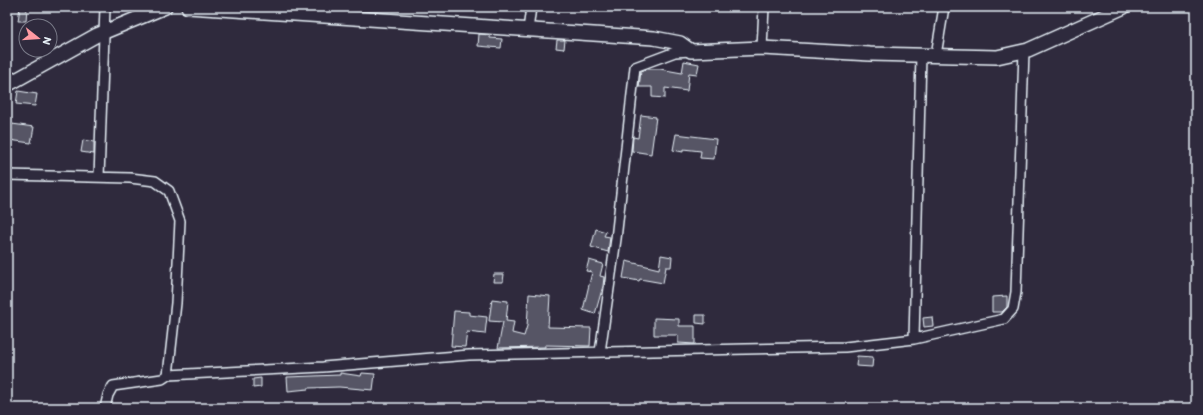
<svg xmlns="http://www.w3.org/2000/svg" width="1203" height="415" font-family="Itim,sans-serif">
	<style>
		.building { fill: #575565; stroke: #e8f1f8 }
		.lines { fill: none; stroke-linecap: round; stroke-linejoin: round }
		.street-casing { stroke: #e8f1f8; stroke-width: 12 }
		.secondary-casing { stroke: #e8f1f8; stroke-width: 16 }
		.street { stroke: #2f2a3d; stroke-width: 9 }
		.secondary { stroke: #2f2a3d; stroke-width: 13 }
	</style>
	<rect width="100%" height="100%" fill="#2f2a3d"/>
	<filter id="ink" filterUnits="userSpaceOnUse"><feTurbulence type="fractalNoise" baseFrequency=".025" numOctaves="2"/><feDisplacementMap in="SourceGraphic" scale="8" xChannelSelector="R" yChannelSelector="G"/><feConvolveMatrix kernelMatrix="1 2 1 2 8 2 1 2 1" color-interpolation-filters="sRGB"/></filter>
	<g filter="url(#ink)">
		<path class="building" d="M20,7H27L26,21H18Z
			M479,34L490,35V38L502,39L501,48L478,46Z
			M557,40H565L564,49L556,48Z
			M684,61L699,64L697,74L689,73L687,91L665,88V98L652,97V87H639L641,71L647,69H660L682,73Z
			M18,91L37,94L35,106L16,104Z
			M641,115L656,117L651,154L632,151L633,137L638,138Z
			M12,124L34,127L31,143L9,140Z
			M676,134L716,139L714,159L700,158L701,151L683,149V152L673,150Z
			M83,140L94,142V154L81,152Z
			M596,229L606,232L604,236L610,237L608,252L591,247Z
			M661,255L672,257L671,267H666L663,283L640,279L639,281L623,278L626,261L659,269Z
			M589,260L603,264L600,276L604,277L603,286L595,314L583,310L592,272L586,271Z
			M494,274H504L503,282H493Z
			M529,294L550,296L548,327L591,328L590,346L545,345V347L498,348L503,322L489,321L492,299L508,301L506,321L514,322L512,333L524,336L527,326Z
			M1007,296V307L1002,312H992V297Z
			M454,311L469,312V315L487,317L485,334L467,332L465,347L451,346Z
			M696,315H705V324L696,323Z
			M932,317L933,326L924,327L923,318Z
			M654,318L679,319V326H695V344L678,343V335H654Z
			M857,356L873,357L872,367L856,366Z
			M340,373L361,376L362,373L375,374L373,390L339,387L308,388V389L288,391L287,377L340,375Z
			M261,378V387L253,388V379Z"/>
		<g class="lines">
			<defs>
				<path id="street" d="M528,30L531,7
					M762,48L764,7
					M936,55L944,7
					M7,175L130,178L155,181L169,191L180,221L176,303L168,375L323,367L469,355L845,347L914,339L1004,319L1013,309L1016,292L1024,51
					M99,177L105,7
					M914,339L921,55
					M600,352L616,239L635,67L675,52L691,51
					M105,408L108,395L113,386L162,379L168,375"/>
				<path id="secondary" d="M188,7L654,38L680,43L691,51L762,48L870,54L997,57L1028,50L1124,7
					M7,85L97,35L165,7"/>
			</defs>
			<use href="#street" class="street-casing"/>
			<use href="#secondary" class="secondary-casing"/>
			<use href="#street" class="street"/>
			<use href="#secondary" class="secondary"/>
		</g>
	</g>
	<rect width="1203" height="415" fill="none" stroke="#2f2a3d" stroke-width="24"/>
	<rect x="12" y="12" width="1179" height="391" fill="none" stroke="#e8f1f8" stroke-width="1.5" filter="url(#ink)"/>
	<g transform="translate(38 38) rotate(107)"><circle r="19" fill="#2f2a3d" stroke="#797a88"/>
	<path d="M0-3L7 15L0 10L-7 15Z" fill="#ff9aa2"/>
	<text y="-6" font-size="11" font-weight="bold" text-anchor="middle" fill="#e8f1f8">N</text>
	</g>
</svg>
